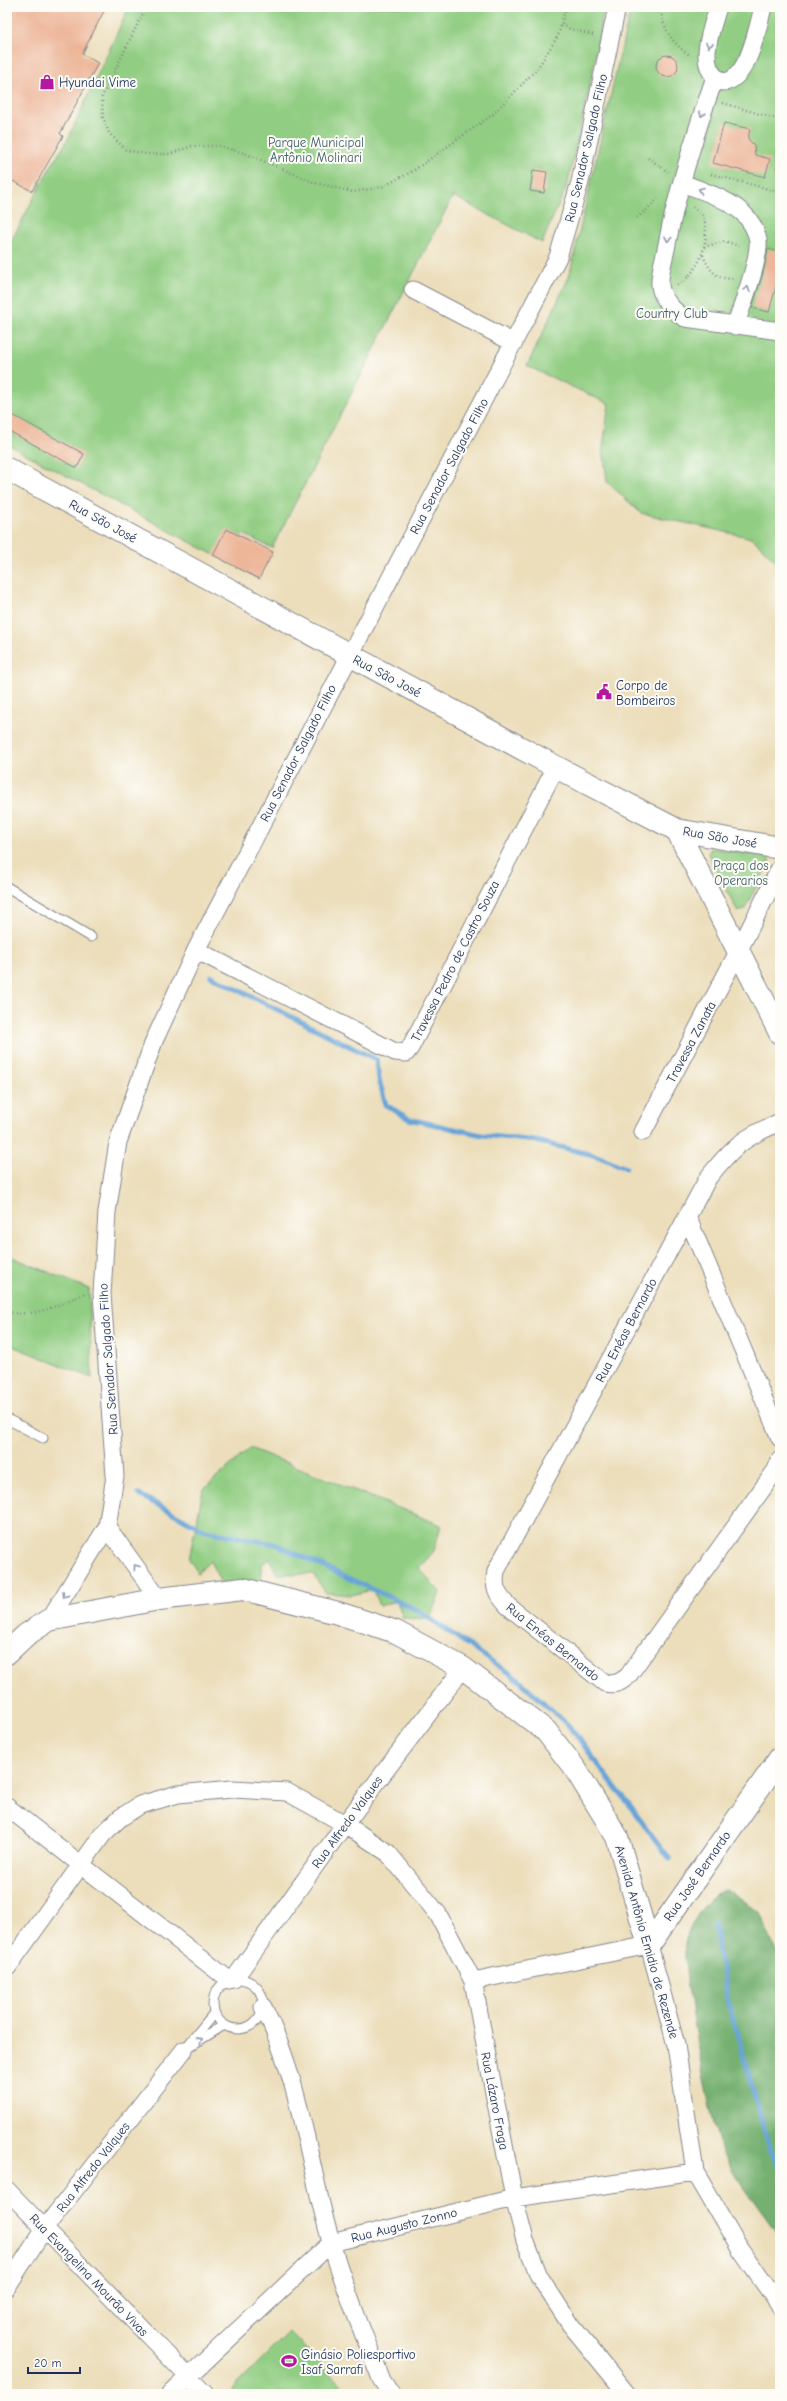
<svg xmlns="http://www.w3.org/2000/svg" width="787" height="2401" font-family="'Comic Neue',sans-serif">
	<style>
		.green { fill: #91cd82; stroke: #567e70 }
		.forest { fill: #74b070; stroke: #487067 }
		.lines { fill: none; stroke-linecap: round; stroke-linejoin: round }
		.stream { stroke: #67a4d8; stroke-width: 5 }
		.building { fill: #edb699 }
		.lane-casing { stroke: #84868c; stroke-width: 11 }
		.street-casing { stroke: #84868c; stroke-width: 19 }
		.secondary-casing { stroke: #84868c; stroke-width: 24 }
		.path { stroke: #84868c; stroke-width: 2.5; stroke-dasharray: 1 3; stroke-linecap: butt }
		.lane { stroke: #fff; stroke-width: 9 }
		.street { stroke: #fff; stroke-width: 17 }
		.secondary { stroke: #fff; stroke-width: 22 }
		.oneway { stroke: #8d97ae }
		.labels { text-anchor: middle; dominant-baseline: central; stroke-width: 4; stroke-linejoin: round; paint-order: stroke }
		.poi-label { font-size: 13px; fill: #1b2f5e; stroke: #fdfcf7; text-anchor: start }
		.park-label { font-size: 13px; fill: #3e5e69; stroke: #fdfcf7 }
		.street-label { font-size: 13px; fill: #1b2f5e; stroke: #fdfcf7 }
	</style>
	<rect width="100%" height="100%" fill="#fdfcf7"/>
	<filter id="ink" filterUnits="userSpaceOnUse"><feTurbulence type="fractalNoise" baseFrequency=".025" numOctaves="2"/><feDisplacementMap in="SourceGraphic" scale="8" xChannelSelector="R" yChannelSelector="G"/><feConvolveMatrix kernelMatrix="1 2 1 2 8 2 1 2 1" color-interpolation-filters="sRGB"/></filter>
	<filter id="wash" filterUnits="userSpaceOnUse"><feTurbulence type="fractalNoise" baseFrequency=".012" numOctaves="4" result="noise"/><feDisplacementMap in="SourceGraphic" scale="16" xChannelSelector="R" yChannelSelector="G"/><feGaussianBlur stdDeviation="0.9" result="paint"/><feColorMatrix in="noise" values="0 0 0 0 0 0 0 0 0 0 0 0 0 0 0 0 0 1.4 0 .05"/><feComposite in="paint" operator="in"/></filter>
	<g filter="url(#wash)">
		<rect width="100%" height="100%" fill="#ecdebb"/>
		<path class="green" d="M129,7H604L593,70L568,183L542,243L453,196L272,548L243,534L229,563L7,444V249L47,173L68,139Z
			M631,7H780V565L752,538L641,513L607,482L603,447L609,404L527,366L569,277Z
			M711,848L766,856L770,861L744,910L738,912L708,854Z
			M7,1255L89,1289L92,1378L7,1344Z
			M250,1448L441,1525L434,1551L419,1568L440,1592L430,1619L403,1618L397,1601L379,1606L373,1590L351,1595L326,1593L313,1574H277L270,1559L261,1565L262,1584L221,1583L210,1561L198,1573L189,1559L203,1490Z
			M289,2332L350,2394H236L232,2389Z"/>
		<path class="forest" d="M726,1889L759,1912L780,1960V2238C762,2211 740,2184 724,2156C712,2133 678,1960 686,1939C693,1919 706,1898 726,1889Z"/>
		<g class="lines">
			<path class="stream" d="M211,976L377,1060L379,1080L386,1105L409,1119L482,1135L536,1141L597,1156L626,1168
				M138,1494L206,1531L275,1544L419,1611L519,1680L569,1726L670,1859
				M714,1923L728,2002L770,2150L780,2168"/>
		</g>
		<g id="blocks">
			<path class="building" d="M7,7H106L82,54L98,63L60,134L63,136L32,191L7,178Z
				M656 66a11 11 0 1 1 22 0a11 11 0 1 1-22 0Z
				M724,123L750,129L748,139L754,145L755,155L770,159L765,177L713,163Z
				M533,170L547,172L544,193L530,191Z
				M768,249L780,252V284L777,283L769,312L752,308L763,273Z
				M7,412L84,454L77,468L7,430Z
				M226,529L273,552L259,579L213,555Z"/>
		</g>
	</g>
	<g filter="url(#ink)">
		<use href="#blocks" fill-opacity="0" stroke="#84868c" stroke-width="1"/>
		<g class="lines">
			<defs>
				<path id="lane" d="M7,887L91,937
					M7,1419L43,1438
					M213 2004a25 25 0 1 1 50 0a25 25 0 1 1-50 0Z
					M214,2013L184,2050L224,2025"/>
				<path id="street" d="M718,7C712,29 694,69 723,82C748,81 758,27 763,7
					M715,77C696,131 678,187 667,244C665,257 659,272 660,285C661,298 675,313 685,318L780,331
					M682,183C703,191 726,198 743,213C750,220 756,230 758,240C760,260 742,306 735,326
					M413,290L514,343
					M196,950L395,1052L406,1053L410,1048L556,767
					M780,1122C743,1138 733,1146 708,1178L496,1571C493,1588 497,1594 508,1606L605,1683C615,1685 620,1683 628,1676L776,1470L780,1460
					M643,1132L738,952L780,868
					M687,1216L780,1438
					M107,1527L115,1476L102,1294L107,1212L118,1142L154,1041L196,950L558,257L580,182L617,7
					M49,1620L107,1527L159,1599
					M7,1807L229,1980
					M7,1968L103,1834L120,1818L140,1805L178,1794L232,1789L287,1792L345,1824L388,1853L438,1914L473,1981L514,2198L525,2240L539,2276L570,2324L627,2394
					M234,1979L345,1824L463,1668
					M473,1981L649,1945L676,2045L695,2172L740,2249L780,2306
					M263,2007C301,2080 308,2164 331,2242C344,2289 364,2334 381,2379L391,2394
					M7,2190L205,2394
					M7,2287L44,2229L184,2050
					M170,2394L331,2243L514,2198L695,2172"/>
				<path id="secondary" d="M7,469L556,767L677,830L780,848
					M677,830L780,1033
					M7,1653L26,1635L49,1620L159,1599L243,1589L338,1613L396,1632L463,1668L546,1731L576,1770L617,1837L649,1945
					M649,1945L780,1758"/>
			</defs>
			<use href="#lane" class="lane-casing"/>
			<use href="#street" class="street-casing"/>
			<use href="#secondary" class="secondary-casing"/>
			<path class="path" d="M146,7L102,97L103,117L109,133L126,150L146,154H170L192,146H219L244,153L316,183L353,192L382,187L413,171L492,115L537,69L558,36L566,7
				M660,7C663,28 672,44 690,55
				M562,24L570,29L594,35
				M723,103L780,120
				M780,156L776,170L780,171
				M648,158L668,172
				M711,174L780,192
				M637,218L658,199
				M704,247L725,241L741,247
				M703,255C709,269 716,281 734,278
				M677,285C699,274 713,237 702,215C700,212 695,209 692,207
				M7,1312C40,1317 55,1306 85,1293"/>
			<use href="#lane" class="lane"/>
			<use href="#street" class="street"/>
			<use href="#secondary" class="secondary"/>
		</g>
		<defs><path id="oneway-chevron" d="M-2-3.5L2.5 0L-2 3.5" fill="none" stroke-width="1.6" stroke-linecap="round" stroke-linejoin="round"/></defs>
		<g class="oneway">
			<use href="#oneway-chevron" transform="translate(709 45) rotate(100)"/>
			<use href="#oneway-chevron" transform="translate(702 114) rotate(109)"/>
			<use href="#oneway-chevron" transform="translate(701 190) rotate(-158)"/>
			<use href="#oneway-chevron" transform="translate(668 239) rotate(101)"/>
			<use href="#oneway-chevron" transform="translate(747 289) rotate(-74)"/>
			<use href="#oneway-chevron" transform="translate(136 1567) rotate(-126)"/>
			<use href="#oneway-chevron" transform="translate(65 1595) rotate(122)"/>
			<use href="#oneway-chevron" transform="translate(200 2040) rotate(-33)"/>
		</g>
	</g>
	<defs>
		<symbol id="shop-bare" viewBox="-9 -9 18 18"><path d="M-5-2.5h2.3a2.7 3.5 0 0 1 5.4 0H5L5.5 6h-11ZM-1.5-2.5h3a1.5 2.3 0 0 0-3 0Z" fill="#b5179e" stroke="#fdfcf7" stroke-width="2.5" paint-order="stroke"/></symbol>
		<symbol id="civic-bare" viewBox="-9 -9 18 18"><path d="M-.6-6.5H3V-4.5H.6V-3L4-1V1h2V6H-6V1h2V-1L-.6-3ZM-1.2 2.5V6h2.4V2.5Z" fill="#b5179e" stroke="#fdfcf7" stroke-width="2.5" paint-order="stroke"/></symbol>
		<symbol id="stadium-bare" viewBox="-9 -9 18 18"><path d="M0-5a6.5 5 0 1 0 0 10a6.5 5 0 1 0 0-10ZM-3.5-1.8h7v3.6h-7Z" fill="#b5179e" stroke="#fdfcf7" stroke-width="2.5" paint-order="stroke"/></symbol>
	</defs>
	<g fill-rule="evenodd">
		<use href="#shop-bare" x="36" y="71" width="22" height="22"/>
		<use href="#civic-bare" x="593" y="681" width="22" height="22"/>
		<use href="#stadium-bare" x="278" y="2350" width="22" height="22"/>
	</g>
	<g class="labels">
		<g class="poi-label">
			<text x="59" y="82">Hyundai Vime</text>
			<text x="616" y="685">Corpo de<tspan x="616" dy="15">Bombeiros</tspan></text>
			<text x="301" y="2354">Ginásio Poliesportivo<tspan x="301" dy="15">Isaf Sarrafi</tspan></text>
		</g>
		<g class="park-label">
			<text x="316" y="142">Parque Municipal<tspan x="316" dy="15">Antônio Molinari</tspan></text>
			<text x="672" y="313">Country Club</text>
			<text x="741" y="865">Praça dos<tspan x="741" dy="15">Operarios</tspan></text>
		</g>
		<g class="street-label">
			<text transform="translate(586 148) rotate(-77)">Rua Senador Salgado Filho</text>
			<text transform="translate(449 466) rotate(-62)">Rua Senador Salgado Filho</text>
			<text transform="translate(103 521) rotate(29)">Rua São José</text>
			<text transform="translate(387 676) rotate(28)">Rua São José</text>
			<text transform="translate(298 753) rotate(-63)">Rua Senador Salgado Filho</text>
			<text transform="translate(720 837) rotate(10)">Rua São José</text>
			<text transform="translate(455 961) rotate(-63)">Travessa Pedro de Castro Souza</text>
			<text transform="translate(691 1042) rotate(-62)">Travessa Zanata</text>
			<text transform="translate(626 1330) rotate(-62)">Rua Enéas Bernardo</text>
			<text transform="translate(108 1359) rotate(-94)">Rua Senador Salgado Filho</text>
			<text transform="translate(553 1642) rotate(39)">Rua Enéas Bernardo</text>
			<text transform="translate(347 1822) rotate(-54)">Rua Alfredo Valques</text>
			<text transform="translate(697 1876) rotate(-55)">Rua José Bernardo</text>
			<text transform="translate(647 1942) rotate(74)">Avenida Antônio Emidio de Rezende</text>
			<text transform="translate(495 2101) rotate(79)">Rua Lázaro Fraga</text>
			<text transform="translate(93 2167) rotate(-52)">Rua Alfredo Valques</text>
			<text transform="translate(404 2225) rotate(-14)">Rua Augusto Zonno</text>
			<text transform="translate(89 2275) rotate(46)">Rua Evangelina Mourão Vivas</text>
		</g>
	</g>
	<rect width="787" height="2401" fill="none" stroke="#fdfcf7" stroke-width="24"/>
	<path d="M28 2367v6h52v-6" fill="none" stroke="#1b2f5e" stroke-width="2"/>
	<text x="34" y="2367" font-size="12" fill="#1b2f5e" stroke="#fdfcf7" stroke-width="3" paint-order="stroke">20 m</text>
</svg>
